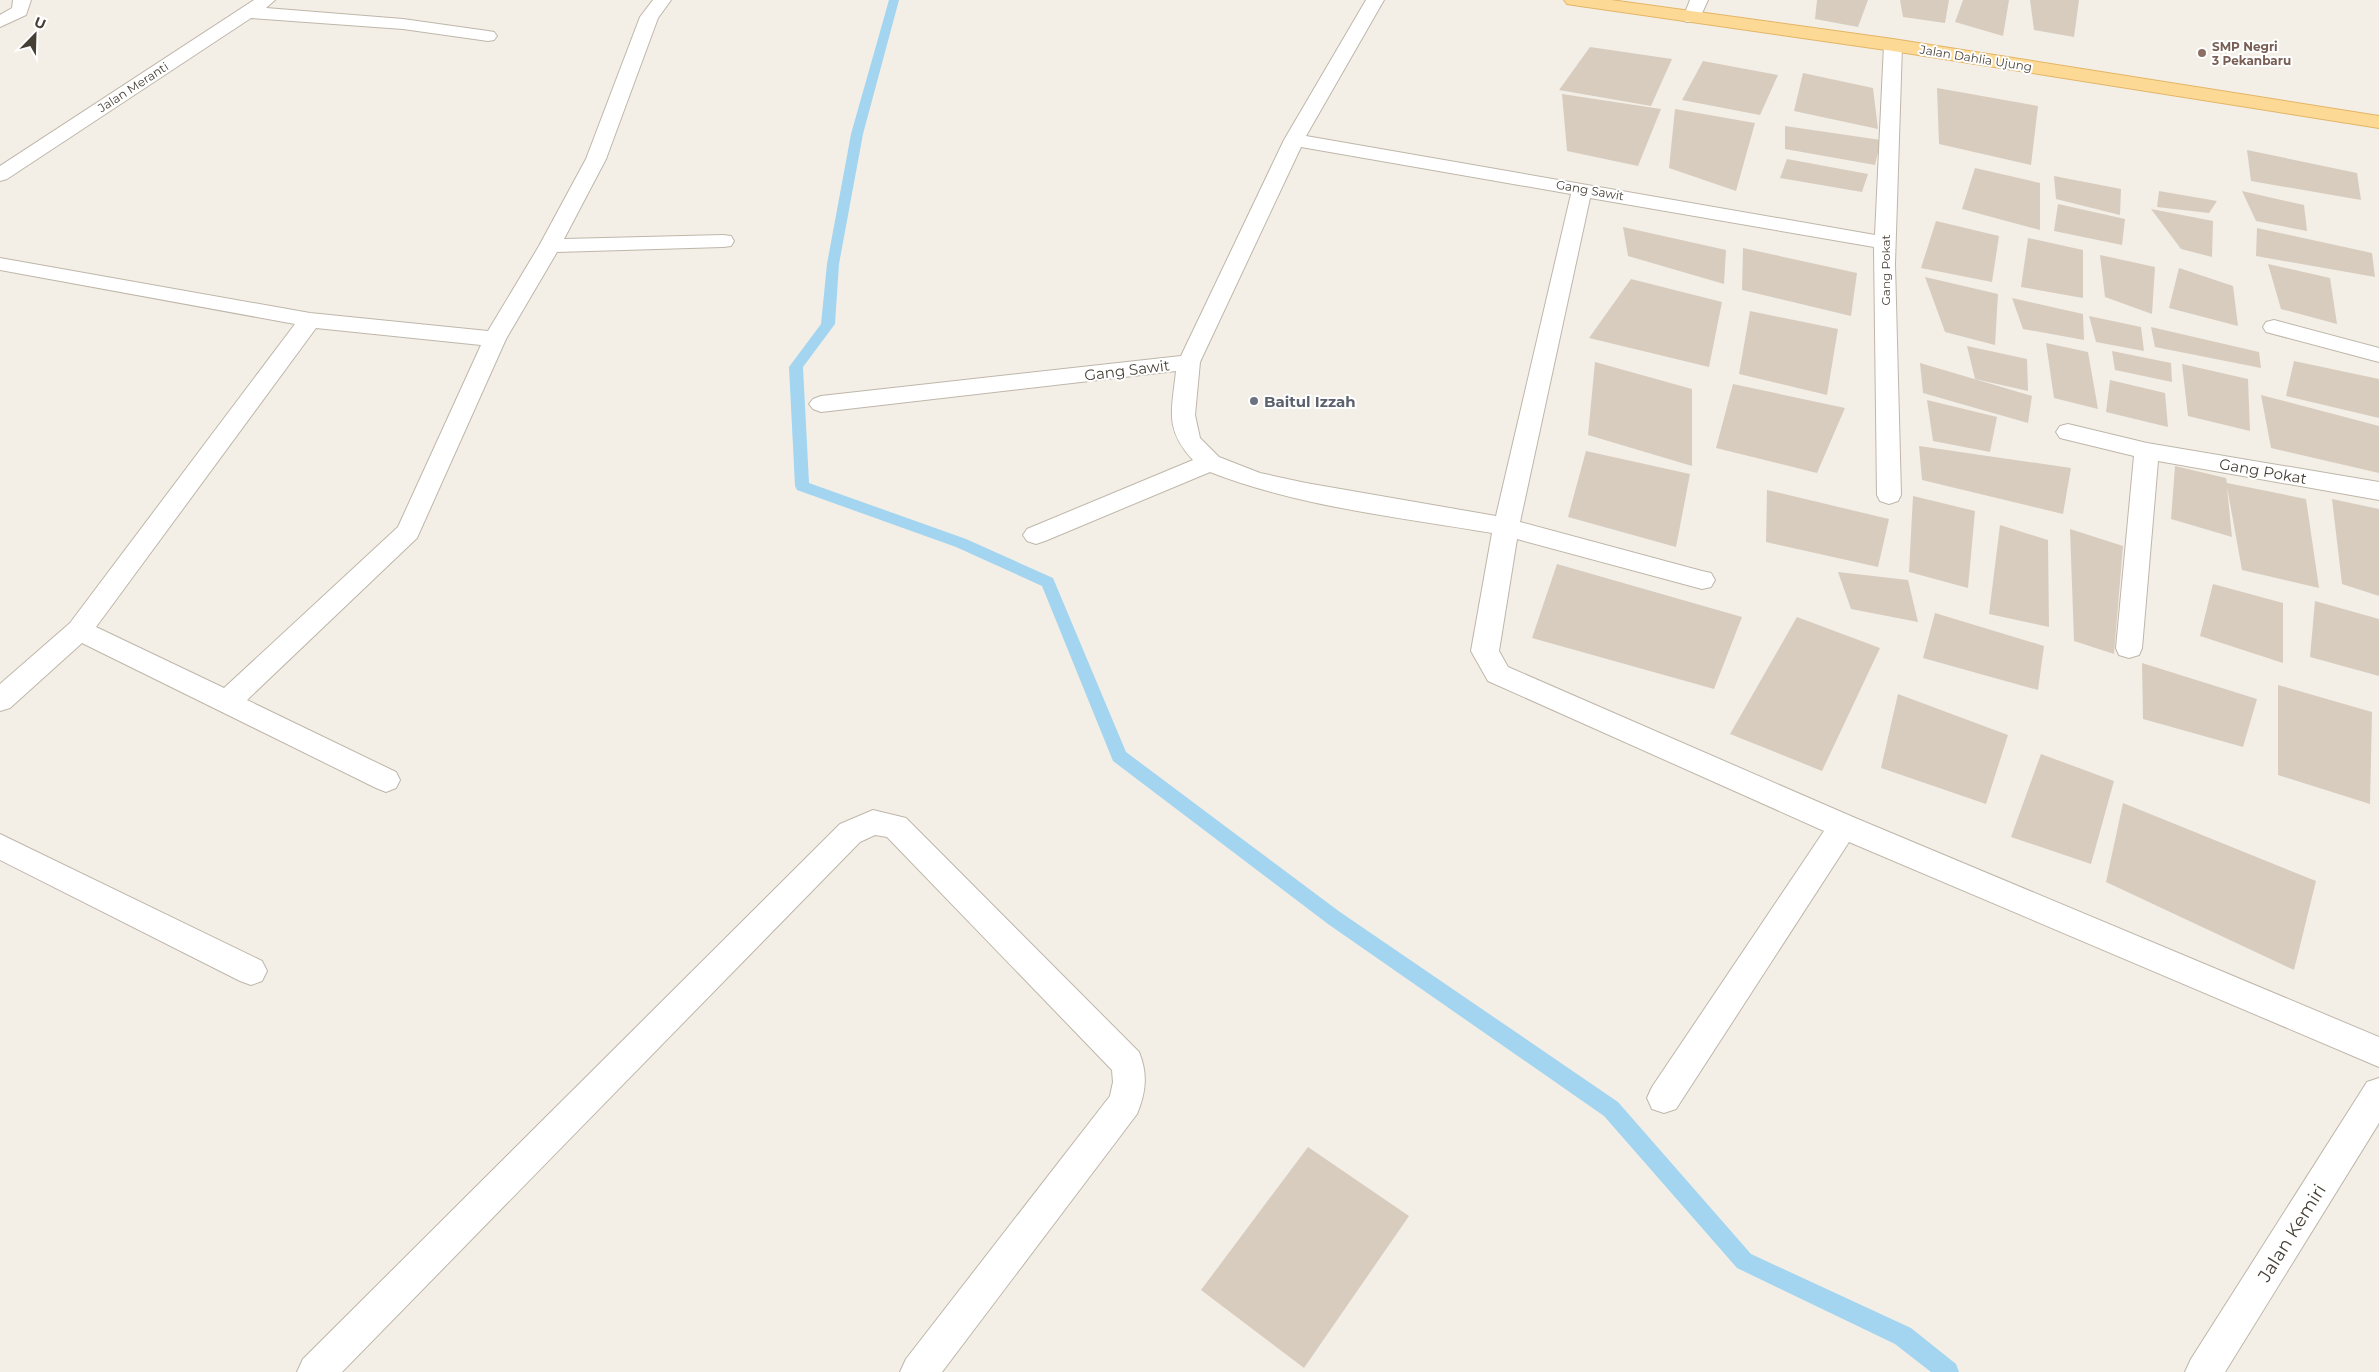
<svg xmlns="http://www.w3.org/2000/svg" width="2379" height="1372" font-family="Montserrat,sans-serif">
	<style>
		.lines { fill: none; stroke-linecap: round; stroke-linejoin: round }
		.stream { fill: #a3d5f0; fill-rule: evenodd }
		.building { fill: #d8ccbf }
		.minor-casing { stroke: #bfb6a9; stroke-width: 2 }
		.major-casing { stroke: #e3b565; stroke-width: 2 }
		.minor { fill: #fff; fill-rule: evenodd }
		.major { fill: #fdd996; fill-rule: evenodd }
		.education-dot { fill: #8d6e63; stroke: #fff; stroke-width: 2 }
		.worship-dot { fill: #6b7280; stroke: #fff; stroke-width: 2 }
		.labels { text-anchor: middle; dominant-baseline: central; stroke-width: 4; stroke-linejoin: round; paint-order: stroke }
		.far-education-label { font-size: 12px; font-weight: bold; fill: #785e54; stroke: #fff; text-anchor: start }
		.far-street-label { font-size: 12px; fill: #463f36; stroke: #fff }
		.street-label { font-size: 15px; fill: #463f36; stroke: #fff }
		.worship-label { font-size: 15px; font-weight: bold; fill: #5b616d; stroke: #fff; text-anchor: start }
		.near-street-label { font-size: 18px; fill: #463f36; stroke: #fff }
	</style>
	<rect width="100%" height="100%" fill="#f3efe7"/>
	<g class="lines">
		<path class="stream" d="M889,0H899L863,134L839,264L835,324L803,367L809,483L966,539L1053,578L1126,752L1340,912L1618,1102L1751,1254L1911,1328L1956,1364L1959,1372H1931L1895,1344L1737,1268L1604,1116L1328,924L1113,761L1042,586L956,547L797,490L795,486L789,367L821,324L827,264L851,134Z"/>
	</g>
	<path class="building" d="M1817,0H1868L1858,27L1815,19Z
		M1900,0H1949L1945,23L1903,17Z
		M1963,0H2009L2003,36L1955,22Z
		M2030,0H2079L2074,37L2034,30Z
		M1590,47L1672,59L1651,106L1559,90Z
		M1703,61L1778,75L1760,115L1682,100Z
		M1803,73L1873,88L1878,129L1794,111Z
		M1937,88L2038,106L2031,165L1939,144Z
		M1562,94L1661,109L1638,166L1567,151Z
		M1675,109L1755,123L1736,191L1669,168Z
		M1785,126L1881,140L1875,165L1785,149Z
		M2247,150L2357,173L2361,200L2251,181Z
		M1787,159L1868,174L1862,192L1780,178Z
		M1975,168L2040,183V230L1962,209Z
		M2054,176L2121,189L2120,215L2056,199Z
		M2159,191L2217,201L2209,213L2157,207Z
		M2242,191L2304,205L2307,231L2256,221Z
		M2058,204L2125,219L2122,245L2054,231Z
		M2151,209L2213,221L2212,257L2181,249Z
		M1936,221L1999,236L1992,282L1921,268Z
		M1623,227L1726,250L1724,284L1628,256Z
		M2257,228L2372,253L2375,277L2256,256Z
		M2028,238L2083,250V298L2021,287Z
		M1743,248L1857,273L1851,316L1742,290Z
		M2100,255L2155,267L2152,314L2105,297Z
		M2268,264L2330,278L2337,324L2281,309Z
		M2179,268L2233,286L2238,326L2169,308Z
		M1925,277L1998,294L1995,345L1945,332Z
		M1631,279L1722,302L1709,367L1589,338Z
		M2012,298L2083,314L2084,340L2023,329Z
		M1750,311L1838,329L1827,395L1739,374Z
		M2089,316L2141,327L2144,351L2096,342Z
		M2151,327L2259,352L2261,368L2155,347Z
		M2046,343L2088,352L2098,409L2054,398Z
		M1967,346L2027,359L2028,391L1975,379Z
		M2112,351L2171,363L2172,382L2115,370Z
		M2294,361L2379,379V418L2286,396Z
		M1595,362L1692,389V466L1588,435Z
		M1920,363L2032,396L2028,423L1923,393Z
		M2182,364L2248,379L2250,431L2188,416Z
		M2110,380L2165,393L2168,427L2106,412Z
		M1733,384L1845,408L1817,473L1716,448Z
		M2261,395L2379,426V473L2271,448Z
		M1927,400L1997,417L1990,452L1933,441Z
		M1919,446L2071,468L2063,514L1922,480Z
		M1586,451L1690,474L1676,547L1568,517Z
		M2175,466L2226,478L2227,483L2306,499L2319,588L2242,570L2227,487L2232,537L2171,519Z
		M1767,490L1889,519L1878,567L1766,542Z
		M1913,496L1975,511L1968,588L1909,572Z
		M2332,499L2379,509V596L2342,584Z
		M2000,525L2048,540L2049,627L1989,614Z
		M2070,529L2123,546L2114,654L2074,641Z
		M1557,564L1742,617L1714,689L1532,638Z
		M1838,572L1908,580L1918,622L1851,609Z
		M2213,584L2283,603V663L2200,636Z
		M2315,601L2379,619V676L2310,657Z
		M1935,613L2044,646L2038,690L1923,658Z
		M1797,617L1880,648L1822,771L1730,734Z
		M2142,663L2257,699L2243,747L2143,719Z
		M2278,685L2372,712L2370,804L2278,775Z
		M1898,694L2008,735L1986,804L1881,768Z
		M2041,754L2114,781L2091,864L2011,837Z
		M2123,803L2316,881L2294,970L2106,882Z
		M1308,1147L1409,1216L1304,1368L1201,1290Z"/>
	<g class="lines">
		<defs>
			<path id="minor" d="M13,0H31L26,15L0,27V15L12,8Z
				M254,0H275L266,8L403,19L488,31L494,32L497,36L494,40L488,41L403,29L251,18L7,179L0,181V166Z
				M653,0H671L658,18L606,159L564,239L723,235L731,236L734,241L731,246L723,247L557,252L506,339L417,538L247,700L396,772L400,780L396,788L386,792L376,788L82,643L10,708L0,711V684L70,623L295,324L0,270V258L310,313L488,331L539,246L586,159L640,17ZM316,328L481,345L398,527L224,688L96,627Z
				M1366,0H1384L1306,136L1875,235L1884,45L1886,41H1900L1902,45L1895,264L1901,495L1898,501L1889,504L1880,501L1877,495L1874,247L1590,198L1520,522L1702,571L1711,573L1715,580L1711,587L1702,589L1517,539L1499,651L1508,667L1853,817L2379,1037V1067L1849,842L1676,1109L1664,1113L1652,1109L1647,1098L1652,1087L1824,831L1488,681L1471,651L1492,533C1398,517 1300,507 1210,472L1045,541L1036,544L1027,541L1023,535L1027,529L1193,460C1164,429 1172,410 1176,371L821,412L813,409L809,404L813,399L821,396L1181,356L1284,140ZM1301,147L1571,194L1496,516L1306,483L1260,473L1219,457L1200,438L1195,415L1200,362Z
				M1690,0H1708L1698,22H1686L1683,18Z
				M2274,320L2379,348V362L2266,332L2263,327L2266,322Z
				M2068,424L2147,443L2379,482V500L2158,461L2142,648L2139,655L2129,658L2119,655L2116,648L2134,456L2060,438L2056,432L2060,426Z
				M873,810L906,818L1139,1052C1148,1074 1146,1092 1137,1114L942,1372H900L906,1359L1110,1096L1113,1082L1112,1070L887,837L875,835L860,842L342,1372H297L303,1359L840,824Z
				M0,834L262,961L267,971L262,981L251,985L240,981L0,860Z
				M2379,1078V1123L2225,1372H2185L2191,1359L2367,1082Z"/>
			<path id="major" d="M1564,0H1611L1893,39L2379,116V128L1893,51L1573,5L1567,4Z"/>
		</defs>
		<use href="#minor" class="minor-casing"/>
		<use href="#major" class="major-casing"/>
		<use href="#minor" class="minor"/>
		<use href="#major" class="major"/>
	</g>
	<circle class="education-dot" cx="2202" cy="53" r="5"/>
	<circle class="worship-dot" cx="1254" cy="401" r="5"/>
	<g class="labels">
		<g class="far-education-label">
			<text x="2212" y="46">SMP Negri<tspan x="2212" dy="14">3 Pekanbaru</tspan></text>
		</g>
		<g class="far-street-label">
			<text transform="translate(1976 58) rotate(9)">Jalan Dahlia Ujung</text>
			<text transform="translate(133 87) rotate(-33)">Jalan Meranti</text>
			<text transform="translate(1590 190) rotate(10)">Gang Sawit</text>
			<text transform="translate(1885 270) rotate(-90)">Gang Pokat</text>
		</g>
		<g class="street-label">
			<text transform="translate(1127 370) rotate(-7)">Gang Sawit</text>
			<text transform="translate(2263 471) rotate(10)">Gang Pokat</text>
		</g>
		<g class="worship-label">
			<text x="1264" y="401">Baitul Izzah</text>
		</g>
		<g class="near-street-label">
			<text transform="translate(2292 1233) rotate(-58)">Jalan Kemiri</text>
		</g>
	</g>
	<g transform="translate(35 35) rotate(23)" stroke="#ffffff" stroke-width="4" paint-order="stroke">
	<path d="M0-4L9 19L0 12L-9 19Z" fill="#463f36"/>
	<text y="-8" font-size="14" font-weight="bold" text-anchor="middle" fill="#463f36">U</text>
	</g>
</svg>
